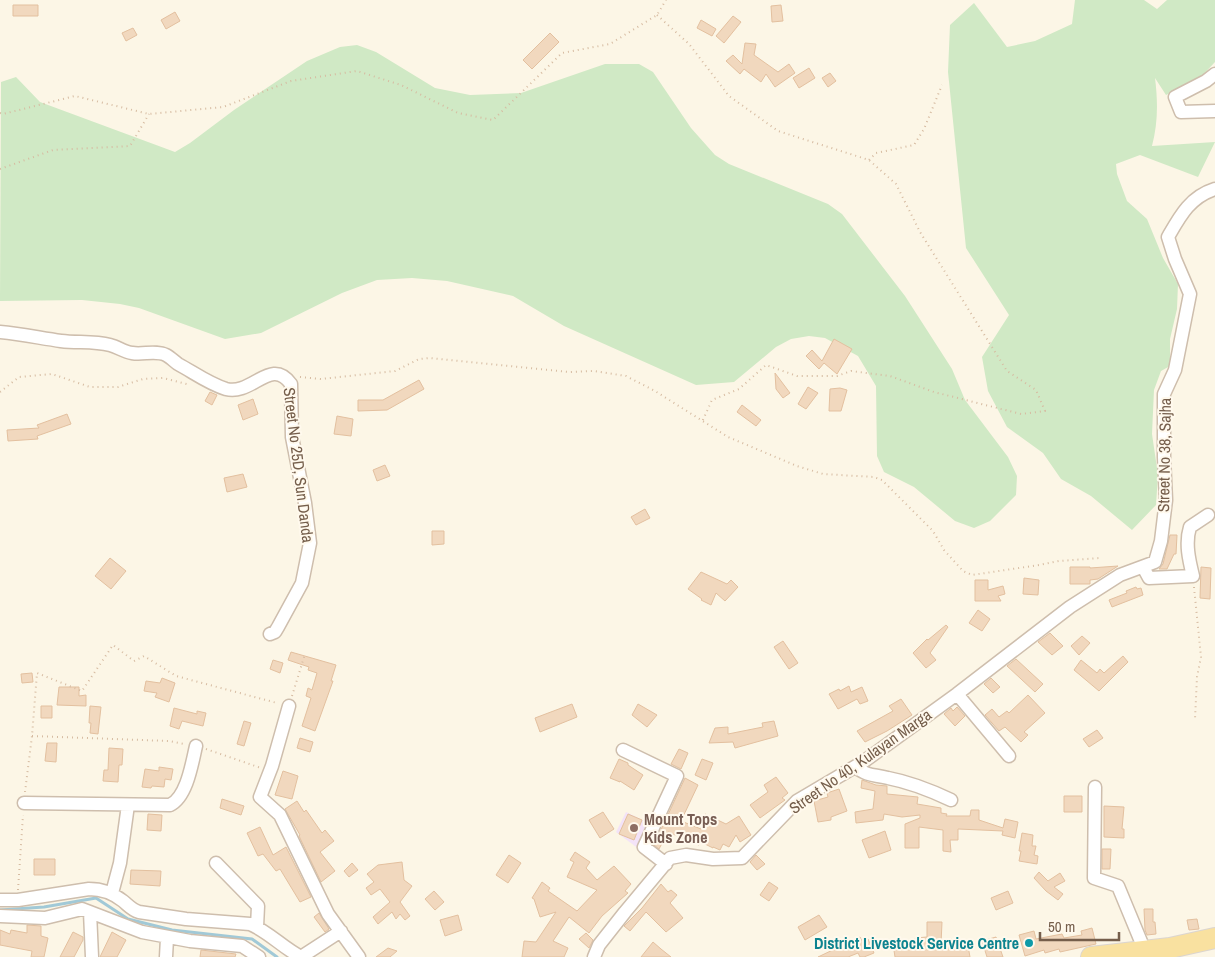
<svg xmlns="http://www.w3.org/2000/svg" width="1215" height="957" font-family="'Archivo Narrow',sans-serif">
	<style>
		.education { fill: #f3e3f8 }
		.green { fill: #d0e9c5 }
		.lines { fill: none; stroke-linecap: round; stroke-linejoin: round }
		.stream { stroke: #a1c9d7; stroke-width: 3 }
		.building { fill: #f1d8be; stroke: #e3c09f }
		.minor-casing { stroke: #cebead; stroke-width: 15 }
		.primary-casing { stroke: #dbd5d0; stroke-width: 22 }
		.path { stroke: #d6bba1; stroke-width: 2; stroke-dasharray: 1 4; stroke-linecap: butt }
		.minor { stroke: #fff; stroke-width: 12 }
		.primary { stroke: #f9e1a0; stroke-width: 20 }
		.education-dot { fill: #8d6e63; stroke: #fff9ed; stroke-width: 2 }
		.culture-dot { fill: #0f9aa8; stroke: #fff9ed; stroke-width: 2 }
		.labels { text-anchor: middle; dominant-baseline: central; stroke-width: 4; stroke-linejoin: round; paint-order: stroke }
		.street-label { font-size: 16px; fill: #755e4b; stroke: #fff9ed }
		.education-label { font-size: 16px; font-weight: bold; fill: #785e54; stroke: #fff9ed; text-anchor: start }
		.culture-label { font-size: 16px; font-weight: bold; fill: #0d838f; stroke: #fff9ed; text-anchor: end }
	</style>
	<rect width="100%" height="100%" fill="#fcf6e6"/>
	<path class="education" d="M626,812L651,824L639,849L616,832Z"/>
	<path class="green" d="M1075,0H1144L1157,9L1167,0H1215V62L1199,79L1166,95L1155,78C1158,102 1158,123 1152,146L1215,142L1198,177L1140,155L1116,164L1117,174L1127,201L1147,219L1163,258L1178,284L1177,309L1170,339V366L1161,371L1154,390L1152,434L1158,475L1156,505L1132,530L1091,496L1061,479L1043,453L1007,427L988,391L982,357L1009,315L966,248L948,72L950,25L974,3L1007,47L1035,41L1072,24Z
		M357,45L376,52L435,88L470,95L521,93L605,64H639L653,72L691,128L715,155L729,164L828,204L842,214L905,296L952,369L965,400L1008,457L1017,476L1016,495L990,521L974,528L955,521L914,487L884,472L877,456L876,386L858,356L825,338L809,336L791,339L776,347L734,382L696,385L564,326L513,296L447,281L412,278L377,280L342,293L261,333L225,339L139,308L120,304L82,300L0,301L1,82L16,77L40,102L175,152L190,143L234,110L307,61L340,47Z"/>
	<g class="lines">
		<path class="stream" d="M0,910L44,907L96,898L128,919L172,930L252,939L277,957"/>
	</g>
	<path class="building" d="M13,5H38V16H13Z
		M781,5L783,21L772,22L771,6Z
		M175,12L180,21L166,29L161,20Z
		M733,16L741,22L724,43L716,36Z
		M701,20L716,29L712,36L697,28Z
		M133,28L137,35L126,41L122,33Z
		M550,33L559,42L532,69L523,60Z
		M745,43L756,44L754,55L778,72L789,64L795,73L775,87L766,74L761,82L744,69L740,74L726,61L733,55L742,64Z
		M809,68L815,78L799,88L793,78Z
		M830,73L836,81L828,87L822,78Z
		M834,339L852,349L837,374L824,363L819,369L806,356L812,350L822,361Z
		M775,373L790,393L783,398L776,389Z
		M419,380L424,389L387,410L358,411V400H383Z
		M808,387L818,393L806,409L798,404Z
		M840,388L847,390L841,411H829L830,389Z
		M210,392L217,395L212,405L205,401Z
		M253,399L258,414L243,420L238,405Z
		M742,405L761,420L756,426L737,412Z
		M67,414L71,424L37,436L38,439L8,441L7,430L39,428L37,425Z
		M337,416L353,419L351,436L334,434Z
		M385,465L390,476L377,481L373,470Z
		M243,474L247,487L227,492L224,478Z
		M645,509L650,518L636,525L631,517Z
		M432,531H444V544L432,545Z
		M1170,535H1177L1176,554H1174L1167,569H1159L1163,564Z
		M110,558L126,571L111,589L95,576Z
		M1118,566L1098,579L1090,580V584H1070V567H1090V568Z
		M1201,567L1211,568L1210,599L1200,598Z
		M701,572L727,584L731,580L738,587L725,601L716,593L711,605L701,600L702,599L688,589Z
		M1024,578L1039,580L1038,595L1023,594Z
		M975,580H988V590L1003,586L1005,594L998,596L1001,601H975Z
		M1136,587L1137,589L1141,588L1143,595L1112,607L1109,600L1127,593L1126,591Z
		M978,610L990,619L982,631L969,623Z
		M946,625L948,627L930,653L936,660L926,668L913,653L927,639L928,640Z
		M1050,633L1063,646L1052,655L1038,642Z
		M1082,636L1090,643L1079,655L1071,646Z
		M783,641L798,663L789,669L774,647Z
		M291,652L336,665L331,681H333L315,731L302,726L311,698L306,696L308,688L312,690L317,673L308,670L309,667L288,660Z
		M1123,656L1128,662L1099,691L1074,670L1081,660L1097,673L1100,669L1104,673Z
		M1016,659L1043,684L1035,692L1007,666Z
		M273,660L283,663L280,673L270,669Z
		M32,673L33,682L22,683L21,674Z
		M162,678L175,683L169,702L155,697L157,693L144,691L146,681L160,683Z
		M991,678L1000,687L993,693L984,684Z
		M849,686L851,692L862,687L868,701L860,704L857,699L838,709L829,694L839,689L840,691Z
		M59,687H79V696L86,695V706L57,705Z
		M1028,695L1045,713L1024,732L1028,735L1021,742L1005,727L999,731L985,715L992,709L999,717L1007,711L1009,713Z
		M901,699L912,715L887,731L865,742L857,731L893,711L889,706Z
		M572,704L577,717L540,732L535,718Z
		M638,704L657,715L647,727L632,715Z
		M41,706H52V718H41Z
		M90,706L101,707L98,734L90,733L91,723H89Z
		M957,707L965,716L955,726L944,714L951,708L953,711Z
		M174,708L197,714V711L206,713L203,726L182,721L179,729L170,726Z
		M244,721L251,723L244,746L237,744Z
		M774,721L778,736L735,748L733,742L709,743L715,728L728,727V734L763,727L762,723Z
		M1097,730L1103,738L1089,747L1083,739Z
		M300,738L313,742L310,752L297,748Z
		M47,743H57L56,762L45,761Z
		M109,748L123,749L122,765H119L118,782L103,781L104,770H108Z
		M679,749L688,753L681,769L671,764Z
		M619,759L628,763V765L643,775L634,790L620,781V782L610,778Z
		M702,759L713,763L706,780L695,775Z
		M159,767L173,769L171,780L165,779L164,787L152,786L151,788L142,787L145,769L159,771Z
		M283,771L298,776L292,799L275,795Z
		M776,777L788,793L782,798L785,800L760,818L750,805L768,792L764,785Z
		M685,778L698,785L681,821L701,829L705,814L726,824L739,816L751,835L740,842L736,835L729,847L723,844L720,850L713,847V848L701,842L699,845L668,832L659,849L654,845Z
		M862,780L876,785L887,786V794L918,797L917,804L941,808V813L947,814L946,816H970L971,810H979V820L1003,828L1005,819L1018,822L1015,838L1002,835L1003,831L958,829V840H950L951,852L943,851V830L919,827V848H905V824L920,818V815L902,817L884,814L883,820L856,823L855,812L873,809L875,791L861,788Z
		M839,789L847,811L831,817V820L818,822L814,801L828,797L827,793Z
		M1064,796H1082V812H1064Z
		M222,799L244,806L241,815L220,808Z
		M297,801L304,812L306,810L322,833L325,830L334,841L320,852L335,871L321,882L299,836L300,835L285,809Z
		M1104,806L1124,807L1122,829H1124V838L1104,837Z
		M603,812L614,829L600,838L589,820Z
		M148,814L162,815L161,831L147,830Z
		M628,814L642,820L634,840L619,834Z
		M260,827L273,855L286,847L311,897L300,902L280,869L276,871L263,854L258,856L247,833Z
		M885,831L891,850L869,858L862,840Z
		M1022,833L1033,835L1032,846H1036L1034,855L1038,856L1037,864L1019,861L1021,851H1019Z
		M1102,849H1111L1110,869H1102Z
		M575,852L590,862L586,868L597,880L614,866L631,884L625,891L628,893L602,916L589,933L569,917L553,941L568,948L564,957H522L524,941L536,942L556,912L540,917L534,899L532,898L542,882L550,888L548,891L577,911L597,890L567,877L574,862L570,860Z
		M509,855L521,863L508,883L496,875Z
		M756,855L765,864L757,870L750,862Z
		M34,859H55V875H34Z
		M402,862L404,880L412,886L400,902L410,916L405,920L400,914L396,919L392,912L378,924L373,917L390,902L380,889L371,895L366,888L374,882L367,874L378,865Z
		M352,863L358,870L349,877L344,871Z
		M131,870L161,871L160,886L130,884Z
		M1039,872L1048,881L1060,873L1065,881L1054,887L1063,894L1058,900L1046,891L1034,878Z
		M769,882L778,888L769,901L760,895Z
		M661,884L668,892L671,890L677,895L670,903L683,918L666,932L646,912L630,931L624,926L642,908Z
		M434,891L444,902L435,910L425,899Z
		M1008,891L1013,903L996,910L991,898Z
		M1144,909H1153V922H1155L1156,934L1147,935L1145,930Z
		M319,913L329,929L325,932L314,917Z
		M458,915L462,930L445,936L440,920Z
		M819,915L827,927L805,940L798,927Z
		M1197,919L1199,929L1189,930L1187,920Z
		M927,922H942L941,944L952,939L957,948L968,946L970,957H895L893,944L915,941V938L927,937Z
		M27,925L41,926V936L48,938L44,957H31L32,951L0,945V930L10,934L11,930L27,933Z
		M1092,928L1096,944L1060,952L1059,949L1045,953L1044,950L1025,956L1019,935L1034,931L1036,939L1062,934L1064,938L1082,935L1081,931Z
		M73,932L83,937V940L74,957H60Z
		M112,932L126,940L117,957H100Z
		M586,933L593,940L589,948L579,939Z
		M860,937L862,941L868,939L874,953L864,957H860L858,953L848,957H818Z
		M996,937L1003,957H987L982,941Z
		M653,942L661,949L671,957H641Z
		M388,948L397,951L390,957H376Z
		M201,950L236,954L235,957H200Z"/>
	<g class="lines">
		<defs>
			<path id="minor" d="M1215,74L1206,81L1175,97L1181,112L1215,111
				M0,332C21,334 40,338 61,341C77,343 94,341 110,345C118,347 124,352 132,353C143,355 156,350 166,355C170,357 174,361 178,364C193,372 209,384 226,389C252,396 271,356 291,384L292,437L305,503L310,543L302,583L278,627L275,632L270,634
				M1143,567L1149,578L1193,576C1189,560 1185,543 1190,527L1208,515
				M957,694L1009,756
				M289,706L272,766L260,797L280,815L328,914L359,957
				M623,750L677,776L644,847L666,864
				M855,767C870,777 872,774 888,778C909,782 932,791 951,800
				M1095,787L1094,878L1118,886L1147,956
				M24,803L170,805C187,797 192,763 196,746
				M216,863L258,906L257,927
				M112,893L120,863L128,805
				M0,900H18L89,889C102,889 113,893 123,901C129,906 132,910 139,912L186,919L250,924C269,932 283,948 301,957L341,931
				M90,912L92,957
				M0,916L45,918L82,909L142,932L190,941L242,946L259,957
				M166,957L167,938
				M594,957L599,945L625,912L670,858L686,855L713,859L742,858L797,801L863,762L957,694L1070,607L1120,575L1155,562L1161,541L1166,500L1164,457V394L1175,370L1190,294L1175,259L1168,237C1180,216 1190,197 1215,189"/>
			<path id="primary" d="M1091,957L1170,948L1215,938"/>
		</defs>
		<use href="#minor" class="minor-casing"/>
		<use href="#primary" class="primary-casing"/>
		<path class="path" d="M657,15L689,44L729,96L778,131L869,160L896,184L920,232L1007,371L1036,390L1045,411L1021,414L934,392L890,376L851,371L837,376H797L766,365L739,389L712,400L702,422
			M0,113L3,114L75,96L149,114L223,107L291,81L357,71L401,85L458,113L493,120L562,53L610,44L657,15L666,0
			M869,160L876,153L914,145L924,129L942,85
			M0,169L53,150L130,146L149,114
			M300,377L321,379L395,371L419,359L429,358L569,372L594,371L626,376L655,391L728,437L797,466L823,474L874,477L882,480L933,531L944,550L963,571L972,575L1039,565L1059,561L1100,558
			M0,392L19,377L52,374L90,387H118L143,379L163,378L190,385
			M1194,587L1201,657L1197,677L1195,719
			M292,696L305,654
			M32,736L169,741L184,744
			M206,749L261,768
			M25,792L32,736L37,673L82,691L113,645L134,661L144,656L176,676L277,703
			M18,890L23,815"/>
		<use href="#minor" class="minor"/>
		<use href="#primary" class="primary"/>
	</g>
	<circle class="education-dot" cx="634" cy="828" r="5"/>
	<circle class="culture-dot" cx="1029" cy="943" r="5"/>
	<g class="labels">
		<g class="street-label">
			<text transform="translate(1164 455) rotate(-89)">Street No 38, Sajha</text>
			<text transform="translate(299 465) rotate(83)">Street No 25D, Sun Danda</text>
			<text transform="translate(860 761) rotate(-35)">Street No 40, Kulayan Marga</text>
		</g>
		<g class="education-label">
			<text x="644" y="819">Mount Tops<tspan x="644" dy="18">Kids Zone</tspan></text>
		</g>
		<g class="culture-label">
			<text x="1019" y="943">District Livestock Service Centre</text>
		</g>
	</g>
	<path d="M1040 932v8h79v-8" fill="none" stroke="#755e4b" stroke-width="2.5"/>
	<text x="1048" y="932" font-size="15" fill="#755e4b" stroke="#fff9ed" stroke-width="4" paint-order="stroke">50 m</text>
</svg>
